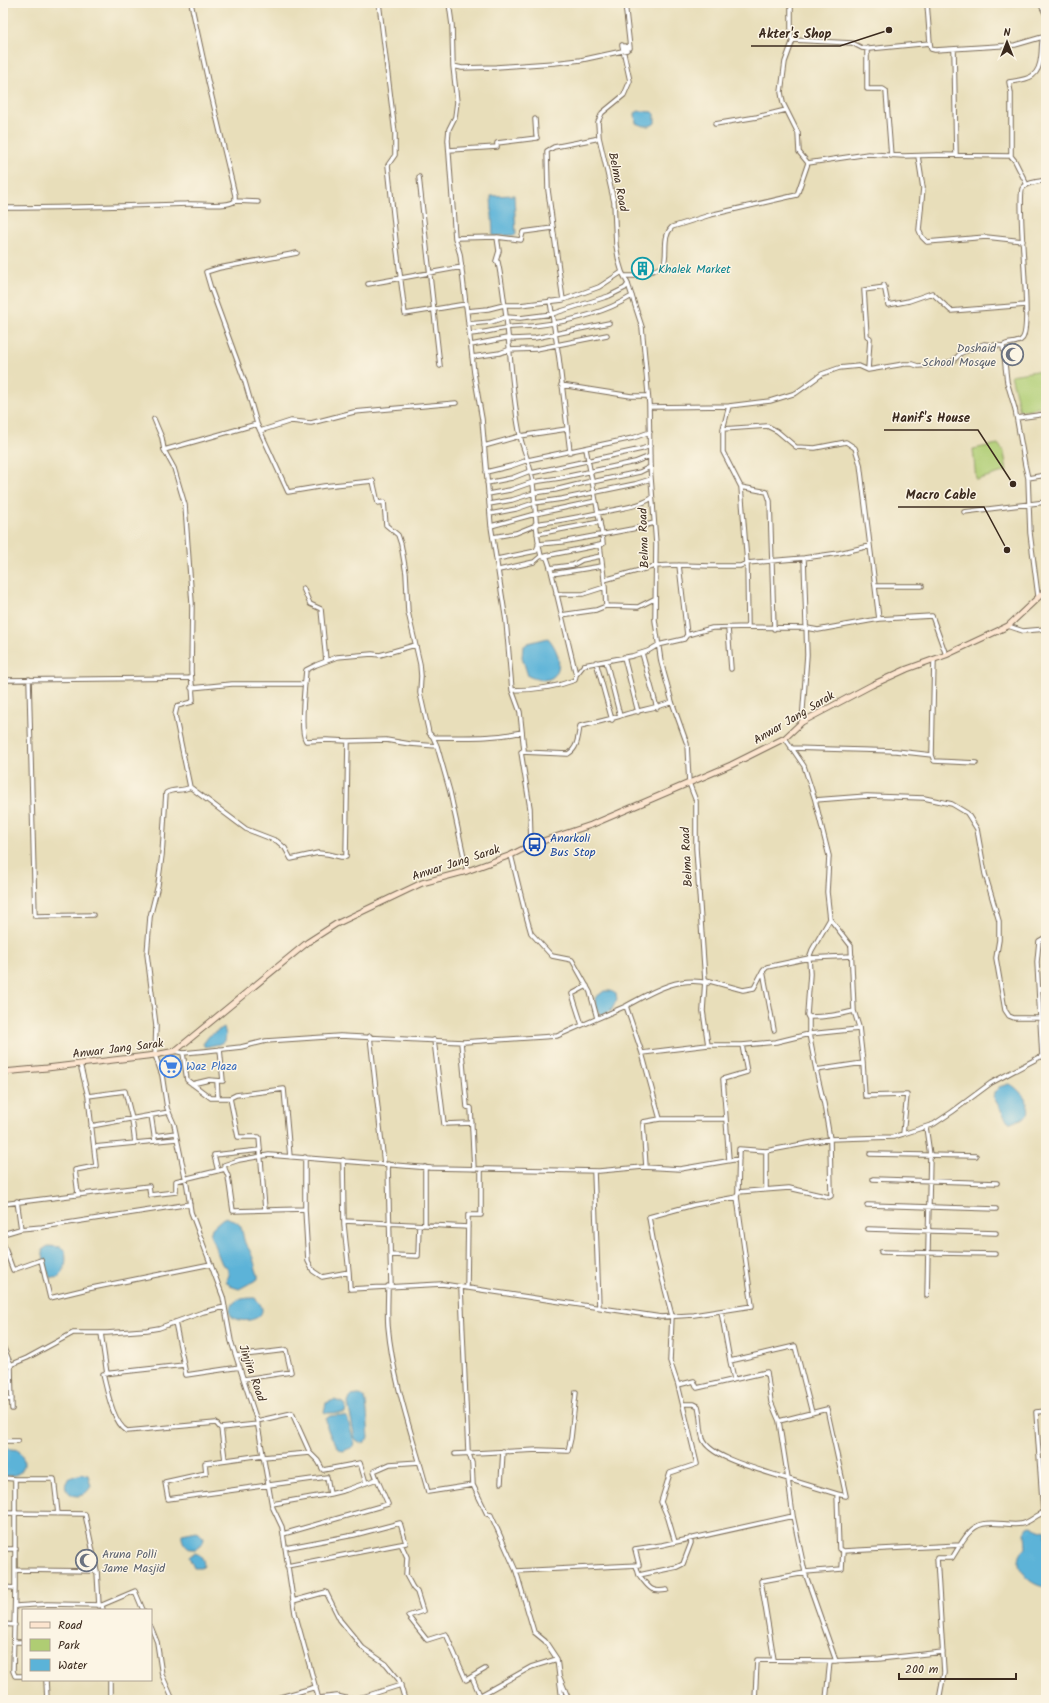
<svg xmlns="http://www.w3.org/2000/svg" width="1049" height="1703" font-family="Kalam,sans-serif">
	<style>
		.green { fill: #afcd73; stroke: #757c48 }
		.water { fill: #5bb3d8; stroke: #4b6e7b }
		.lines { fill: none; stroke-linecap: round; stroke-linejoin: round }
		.street-casing { stroke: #786955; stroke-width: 5.5 }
		.secondary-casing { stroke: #786955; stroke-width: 7 }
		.street { stroke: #fff; stroke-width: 3.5 }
		.secondary { stroke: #fce5cf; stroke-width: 5 }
		.labels { text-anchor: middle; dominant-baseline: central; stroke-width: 3; stroke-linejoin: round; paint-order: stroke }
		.street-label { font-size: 12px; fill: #3b2a1e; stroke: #fcf5e5 }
		.culture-label { font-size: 12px; fill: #0d838f; stroke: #fcf5e5; text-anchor: start }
		.worship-label { font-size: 12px; fill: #5b616d; stroke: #fcf5e5; text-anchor: end }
		.transit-label { font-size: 12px; fill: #164399; stroke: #fcf5e5; text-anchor: start }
		.shop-label { font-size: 12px; fill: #366cbe; stroke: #fcf5e5; text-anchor: start }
		.leader { fill: none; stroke: #3b2a1e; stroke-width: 1.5 }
		.callout-dot { fill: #3b2a1e; stroke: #fcf5e5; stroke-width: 1.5 }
		.callout-label { font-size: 13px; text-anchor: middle; font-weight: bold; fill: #3b2a1e; stroke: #fcf5e5; stroke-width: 3; stroke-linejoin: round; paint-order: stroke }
	</style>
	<rect width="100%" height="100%" fill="#fcf5e5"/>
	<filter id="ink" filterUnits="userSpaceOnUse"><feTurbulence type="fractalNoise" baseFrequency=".025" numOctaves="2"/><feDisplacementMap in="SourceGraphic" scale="8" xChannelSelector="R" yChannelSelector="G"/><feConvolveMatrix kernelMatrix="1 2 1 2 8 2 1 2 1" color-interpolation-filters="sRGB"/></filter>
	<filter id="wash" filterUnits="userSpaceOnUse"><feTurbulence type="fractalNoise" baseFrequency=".012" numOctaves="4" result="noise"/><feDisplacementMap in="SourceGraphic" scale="16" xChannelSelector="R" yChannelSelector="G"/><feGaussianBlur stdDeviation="0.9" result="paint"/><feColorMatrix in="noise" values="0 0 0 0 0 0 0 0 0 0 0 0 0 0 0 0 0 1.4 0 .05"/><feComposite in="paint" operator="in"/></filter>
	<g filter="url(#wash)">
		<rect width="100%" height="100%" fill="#e8deba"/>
		<path class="green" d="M1036,371L1046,375V406L1020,411L1011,375Z
			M998,444L1004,452L1007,471L976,480L973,449Z"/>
		<path class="water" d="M639,111L653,112L655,114V123C650,128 642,126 636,123L635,113Z
			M514,195L516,235L493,236L491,196Z
			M548,638C567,659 561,691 528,676L522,657L523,647L528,643Z
			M604,991H611L616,994L617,999L611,1011L601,1015L596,1009L595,998Z
			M224,1027L226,1035L225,1041L219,1044L205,1047L203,1044L209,1036Z
			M1008,1084C1017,1085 1032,1104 1028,1114C1026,1118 1015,1121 1011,1123L1006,1119L993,1096L999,1087Z
			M226,1217C245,1225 240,1227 245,1243C246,1246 249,1248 250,1251C254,1258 255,1268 258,1275V1279L239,1289L230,1286L226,1281L229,1275L227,1267L222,1264L210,1235L212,1228L222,1219Z
			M48,1246L60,1247L65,1250C67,1260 66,1271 58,1278L50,1277L45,1265L42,1250Z
			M255,1298C283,1324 217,1329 232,1305C236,1298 248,1298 255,1298Z
			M357,1395C360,1395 363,1395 365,1399C367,1403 368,1430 369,1437L365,1442L361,1443L355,1439L348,1403L351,1396Z
			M334,1400L344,1403L346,1406L345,1413H326L324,1412L326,1403Z
			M338,1415L347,1417L354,1441L353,1447L343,1451L340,1450L330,1435L327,1427L326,1419L330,1416Z
			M3,1448L19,1450C30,1467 22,1477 3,1476Z
			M83,1474L88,1475L91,1486C80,1506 62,1491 66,1483C68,1477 77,1475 83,1474Z
			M1031,1526L1046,1531V1587C1028,1586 1008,1563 1026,1548L1025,1532L1028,1527Z
			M197,1531L203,1537L202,1544L196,1549H190C185,1547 181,1540 182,1534Z
			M194,1553C201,1554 204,1559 204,1566L202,1568H194L189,1557Z"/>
	</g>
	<g filter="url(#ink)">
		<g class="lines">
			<defs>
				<path id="street" d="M379,3L395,133V155L388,165L396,242L405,314L466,304
					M449,3L452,25L453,66L457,102L455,117L449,129L448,140L455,238L460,254L474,373L482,419L491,526L506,621L512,690L520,712L524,750L521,752L530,808L531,845
					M625,3L630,48L625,46
					M791,3V39L793,40L852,43L862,48L869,49L930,43L931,49L935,50L1015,45L1046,36
					M927,3L930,43
					M1040,3L1046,15
					M793,40L785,62L781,92L783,103L798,133L799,152L808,163
					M622,45L630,81L624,95L602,113L598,122L599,137L614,202L616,245L619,262L622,272L628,284L642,327L649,404L650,465L656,544L655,620L661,662L672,702L687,744L689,783L696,801V848L705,980L703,1011L708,1045
					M867,48V89H883L886,91L891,156
					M954,49L956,155
					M453,66L462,68L496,67L554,63L581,60L627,50L623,46
					M715,124L757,117L786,110
					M449,150L497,147V143L537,138L536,135L535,119
					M918,156L923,188L919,230L922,237L927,242L986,237L1023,241
					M1011,156V93L1009,82C1028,79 1039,79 1041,56C1042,49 1041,43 1043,37
					M419,177L440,366
					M235,201L258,202
					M3,208C64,208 126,206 187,204C198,203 227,208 235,201V195L208,81L191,3
					M497,237L521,240L523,232L553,228
					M455,238L497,237L499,251L496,261L498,262C508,310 509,361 516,410C517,420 519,430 521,440C525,454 532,469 533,484C536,508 535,532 541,556L547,558L551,570L576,675
					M624,276H638L663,267C669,254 661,238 672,227L710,215L797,195L808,163L868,154L903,156L938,155L1011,156L1015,161L1027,185
					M368,284L462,267
					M884,285L888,305L909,301L932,293L951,311L1025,305
					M563,300L548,190L547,151L554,147L595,139L599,137
					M550,301L559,358L570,452
					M467,311L488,309L504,305H520L563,300L599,287L622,272
					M468,324L491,322L506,317L520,318L552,314L609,296L625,288L628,284
					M470,334C482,333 494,330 506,328C515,326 524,327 533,326C567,322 603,314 632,296
					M471,345L507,338L513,339L535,338L609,323
					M1003,346L1007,382L1015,409L1025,465L1028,478L1030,533L1038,596
					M1003,346C1007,341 1017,345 1022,339C1033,329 1017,214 1022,189C1026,182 1038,182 1046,180
					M472,357L500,353L508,350L536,349L607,335
					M868,370L870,338L867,336L864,290L885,287
					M561,385L631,396H648
					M729,406L723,429L767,426L777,431L796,447L815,448L846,442L855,448L860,464L879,619
					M649,407L729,406L770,401L796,393L822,374L839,368L859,366L868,370L904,364H912L918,366L943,364L953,361L961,353L984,344L1003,346
					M1017,418L1046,414
					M154,419L162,438L164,450L174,468L185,505L192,603L191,671L193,700L192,702L177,706L175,715L190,787C183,792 173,788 166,793L162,855L158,885L150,917L147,954L156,1026L155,1055L162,1075L167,1108L174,1124L187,1186L191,1212L223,1297L231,1341L257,1421L272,1506L282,1527L295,1613L319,1700
					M257,424L245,382L211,289L206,272L219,268L297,253
					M723,429V452L741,487L747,563L748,627
					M260,431L291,421L311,423L354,412L456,403
					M484,446L520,436L567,429
					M586,449L602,534L603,544L600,545L605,587L606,606
					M164,450L257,424L288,492L324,486L373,481L378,503L384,502L386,525L398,535L401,544L406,573L408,612L420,664L421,676L420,693L429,733L433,737C463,737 493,739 522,732
					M486,472L511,466L528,460L633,438L650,432
					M531,473L642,449L650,446
					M1028,478L1046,475
					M592,482L640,472L650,467
					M487,483L512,478L530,471
					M741,487L767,492L770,501L774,629
					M488,494L510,490L533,482L560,478L635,462L650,456
					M489,504L512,500L534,493L555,490L592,481
					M964,512L1046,502
					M490,514L516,509L534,503L562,499L635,484L651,479
					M535,524C560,521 584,516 608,511C624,508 639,506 652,498
					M491,526L535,514L596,501
					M537,534L600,522
					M493,537L516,533L536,525
					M538,544L562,542L632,529L654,523
					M545,556L600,545
					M497,559L536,551L538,546
					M679,565L687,635
					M550,568L573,565L582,560L601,556
					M499,570L534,562L541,556
					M552,574L602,566
					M604,580L655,566L679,565L710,566H740L747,563L804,558L839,553L870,546
					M875,586H922
					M303,588L310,604L321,609L326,661
					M556,594H583L605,587
					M561,615L596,610L606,606L638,607L654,599
					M1008,626L1023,631L1046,629
					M728,628L731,669
					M642,653L657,708
					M624,657L638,712
					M606,661L620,716
					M596,662L612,720
					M29,679L35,916L93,915
					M3,680L191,678
					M191,688L232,684H305
					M512,690C535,690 554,688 575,680L576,675L584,665L632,656L648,651L658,645L684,639L687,635L712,628L748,627L807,628L818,630L879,619L932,616L946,655
					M802,722L807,655L804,558
					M433,737L437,746L450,792L467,871
					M785,738L804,766L815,800L829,856L827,892L830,919L812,950L809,958L810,974L807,1015L810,1017C825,1017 839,1015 854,1011
					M348,741L326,740L306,741C299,732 305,684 306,670L316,665L337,657L372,654L380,655L415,645
					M791,748L896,751L932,755L934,761L976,763
					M521,752L568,754C578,748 578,737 580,726C594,723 607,720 620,716C636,710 654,709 672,702
					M932,755L934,659
					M190,787L246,829L277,841L285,848L291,859L318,853L328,854L341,857H346L348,741L386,740L410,744L437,746
					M815,800L867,796L924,798L952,804L967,813L977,829L985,874L999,921V940L996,958L1005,1010L1009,1016L1014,1018H1040
					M511,855L525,912L531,933L552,956L572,960L590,992L597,1018
					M830,919L851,946L854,1011L859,1027L863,1063
					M706,980L743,990L754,988L763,971
					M626,1006C652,992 677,976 708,983L705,980
					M807,1015L809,1019V1034L816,1070L863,1063L865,1096L907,1095L903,1134L934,1124L952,1112L991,1083L1042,1056L1046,1055
					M582,1025L572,994L587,986
					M774,1030L763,971L767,967L809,958L852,956
					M370,1036L384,1164
					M434,1040L444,1124L472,1123
					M461,1042L467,1107L471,1108L474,1169
					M175,1051L183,1053L205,1051L241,1047L266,1041L340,1036L463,1042L557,1036L626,1006L642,1053L660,1119H726L723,1079L747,1072L742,1045
					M183,1053L187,1080L211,1098H230L236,1095L284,1089L290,1157
					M642,1053L708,1045H742L776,1042L809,1034L859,1029
					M1042,1056L1037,962L1039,941L1046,937
					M816,1070L824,1104L830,1139L893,1137L903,1134
					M217,1081L218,1098
					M192,1084L209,1080L223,1081L220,1049
					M88,1096L125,1091L132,1119L135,1143L94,1147
					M230,1098L238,1137H259L265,1209
					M151,1115L155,1141
					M726,1119L729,1160
					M91,1126L169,1112
					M926,1127L930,1155L927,1296
					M154,1136L176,1133
					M135,1143L177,1139
					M870,1154L976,1156
					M305,1157V1209
					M343,1160L344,1225L349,1272
					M388,1164L391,1286
					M646,1167L643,1122L660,1119
					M225,1169L224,1165L239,1160L269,1155L431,1168L599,1171L643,1167L680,1169L739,1159
					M218,1171L214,1155L260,1150
					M594,1171L599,1307
					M873,1179L997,1183
					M766,1188V1151L830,1139L831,1196L829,1197L789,1188L738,1192L737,1197L693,1205L649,1217L655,1251L672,1316L670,1361L678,1385L694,1381L697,1388L767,1372L771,1402L779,1421L788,1479L837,1494L839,1549L843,1551L961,1545
					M738,1192L739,1149L766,1151
					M78,1194L75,1170L96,1166L88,1096L80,1064
					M17,1201L21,1229
					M3,1204L149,1186L150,1195L176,1192V1181L225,1169L228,1176L233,1211L305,1209L308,1261L313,1271L322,1277L349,1272L350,1289L442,1284L661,1317L694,1315L752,1306L737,1197
					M867,1205L996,1209
					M344,1221L468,1227
					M425,1225V1167
					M868,1229L996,1233
					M3,1234L20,1229L42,1227L190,1204
					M3,1243L13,1270L41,1260L50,1298L87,1289L211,1264
					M881,1252L995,1254
					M390,1255L418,1256L419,1225
					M388,1286C388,1299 387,1312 388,1326C393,1382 413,1437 428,1492L473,1485L472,1463L468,1451L461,1288
					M467,1288L468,1215H481V1169
					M721,1311L730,1361
					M175,1322L184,1365L103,1374C107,1390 113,1423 127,1431L216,1423L221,1429
					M101,1333L107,1374
					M3,1346L11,1365L12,1409
					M236,1356L286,1350L291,1372L244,1379
					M184,1365L186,1375L240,1367
					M3,1368L27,1358L73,1333H107L147,1330L159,1328L203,1312L225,1307
					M734,1379L730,1361L795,1346L812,1413
					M3,1400L12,1399
					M683,1404H694L698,1406C701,1416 700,1429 703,1439C710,1459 769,1472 788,1479L793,1516L805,1572L842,1569L843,1551
					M257,1421L292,1413L310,1453L263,1457
					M779,1421L827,1409L846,1496L837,1494
					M3,1441H18
					M310,1453L318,1461L323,1470L360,1463L366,1483
					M455,1454L538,1450L568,1451L571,1438L576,1392
					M263,1455L205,1463L206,1473L165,1482L168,1499L327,1477L330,1494L346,1490L377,1479L374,1471L390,1464L420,1462
					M225,1460L221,1428L258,1424
					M3,1478L15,1479V1588
					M15,1479H54L58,1514
					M501,1483L503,1451
					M473,1485L487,1514L491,1515L516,1571L639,1565L635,1549L662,1545L793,1516
					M272,1504L330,1494
					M3,1513L85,1514L97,1571
					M1043,1513L1036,1412L1046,1411
					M283,1534L388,1504L377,1479
					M675,1542L668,1518L661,1502L670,1473L697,1464L678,1385
					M285,1548L354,1535L400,1523L406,1543L401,1544
					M3,1549H16
					M636,1565L639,1575L677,1567L683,1564L691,1543L690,1538
					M287,1566L401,1544L407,1557L406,1575L413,1588L417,1592L423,1611L408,1616L427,1640L446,1634L466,1680L485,1669
					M15,1570L97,1571L99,1606
					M516,1571L534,1632L545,1641L557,1659L562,1700
					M805,1573L836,1661
					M639,1575C649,1587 650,1593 667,1590
					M3,1587L15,1588L13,1671L15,1676H23
					M293,1601L326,1592L340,1620L363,1648L386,1664L399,1680L405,1700
					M102,1605L135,1591L143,1610
					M16,1606L47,1604L102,1605L103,1610
					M3,1624L15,1625
					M151,1627L157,1642L162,1675L173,1700
					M13,1642H23
					M774,1660L761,1581L805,1573
					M830,1661L879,1659L943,1652
					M472,1677L482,1700
					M560,1678L569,1700
					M46,1680L47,1700
					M481,1695L531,1667L557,1659
					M319,1698L337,1696L349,1699L363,1697L401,1685
					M110,1700V1680
					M270,1700L316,1687
					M755,1700L757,1660L830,1661L826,1700
					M939,1700L944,1673L937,1558H952C960,1546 968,1527 983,1524C995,1521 1009,1526 1021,1524C1030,1523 1036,1514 1046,1512"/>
				<path id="secondary" d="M3,1072L47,1068L155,1055L175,1051L308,942L336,924L422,883L467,871L511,855L531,845L591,825L731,765L785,738L802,722L872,685L907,669L946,655L1008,626L1046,590"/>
			</defs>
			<use href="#street" class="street-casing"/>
			<use href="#secondary" class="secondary-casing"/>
			<use href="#street" class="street"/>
			<use href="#secondary" class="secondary"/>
		</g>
	</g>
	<defs>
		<symbol id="building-ring" viewBox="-11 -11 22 22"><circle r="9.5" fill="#fcf5e5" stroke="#0f9aa8" stroke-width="1.5"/><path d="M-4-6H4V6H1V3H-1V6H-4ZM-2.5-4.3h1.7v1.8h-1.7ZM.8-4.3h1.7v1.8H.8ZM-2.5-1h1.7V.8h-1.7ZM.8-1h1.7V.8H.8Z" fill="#0f9aa8"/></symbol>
		<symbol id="mosque-ring" viewBox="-11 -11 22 22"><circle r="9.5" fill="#fcf5e5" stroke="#6b7280" stroke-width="1.5"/><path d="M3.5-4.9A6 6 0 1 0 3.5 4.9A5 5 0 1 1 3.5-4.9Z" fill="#6b7280"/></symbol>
		<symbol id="bus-ring" viewBox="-11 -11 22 22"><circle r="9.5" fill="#fcf5e5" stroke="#1a4fb4" stroke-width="1.5"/><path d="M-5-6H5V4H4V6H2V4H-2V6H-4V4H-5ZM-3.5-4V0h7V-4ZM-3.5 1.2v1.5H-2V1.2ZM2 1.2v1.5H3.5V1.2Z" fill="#1a4fb4"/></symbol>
		<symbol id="supermarket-ring" viewBox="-11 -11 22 22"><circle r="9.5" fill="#fcf5e5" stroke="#3f7fe0" stroke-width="1.5"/><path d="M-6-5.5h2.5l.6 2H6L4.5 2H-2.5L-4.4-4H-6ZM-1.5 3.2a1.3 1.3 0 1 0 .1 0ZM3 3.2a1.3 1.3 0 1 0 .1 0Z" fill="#3f7fe0"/></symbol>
	</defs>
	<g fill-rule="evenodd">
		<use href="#building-ring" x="630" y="256" width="25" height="25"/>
		<use href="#mosque-ring" x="1000" y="342" width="25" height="25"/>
		<use href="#bus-ring" x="522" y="832" width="25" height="25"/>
		<use href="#supermarket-ring" x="158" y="1054" width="25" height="25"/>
		<use href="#mosque-ring" x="74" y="1548" width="25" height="25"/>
	</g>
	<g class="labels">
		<g class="street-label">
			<text transform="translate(618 182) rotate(79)">Belma Road</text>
			<text transform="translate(644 538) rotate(-92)">Belma Road</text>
			<text transform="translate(794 718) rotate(-31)">Anwar Jang Sarak</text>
			<text transform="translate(687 857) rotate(-93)">Belma Road</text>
			<text transform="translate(456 863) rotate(-18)">Anwar Jang Sarak</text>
			<text transform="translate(118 1049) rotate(-7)">Anwar Jang Sarak</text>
			<text transform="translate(252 1373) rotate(71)">Jinjira Road</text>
		</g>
		<g class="culture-label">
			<text x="658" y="269">Khalek Market</text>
		</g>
		<g class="worship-label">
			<text x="996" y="348">Doshaid<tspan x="996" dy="14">School Mosque</tspan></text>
			<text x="102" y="1554" text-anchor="start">Aruna Polli<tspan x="102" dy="14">Jame Masjid</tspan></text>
		</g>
		<g class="transit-label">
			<text x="550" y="838">Anarkoli<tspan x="550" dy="14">Bus Stop</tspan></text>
		</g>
		<g class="shop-label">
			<text x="186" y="1066">Waz Plaza</text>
		</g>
	</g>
	<path class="leader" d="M889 30L840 46H751M1013 484L978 430H884M1007 550L984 507H898"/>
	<g class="callout-dot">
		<circle cx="889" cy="30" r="4"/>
		<circle cx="1013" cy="484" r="4"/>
		<circle cx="1007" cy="550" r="4"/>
	</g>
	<g class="callout-label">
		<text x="795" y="38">Akter's Shop</text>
		<text x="931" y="422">Hanif's House</text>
		<text x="941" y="499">Macro Cable</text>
	</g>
	<rect width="1049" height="1703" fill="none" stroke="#fcf5e5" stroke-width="16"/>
	<rect x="22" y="1609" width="130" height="72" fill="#fcf5e5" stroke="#afa495"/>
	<rect x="30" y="1622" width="20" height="6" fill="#fce5cf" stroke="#afa495"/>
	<text x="58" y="1629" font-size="12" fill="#3b2a1e">Road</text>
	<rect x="30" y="1639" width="20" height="12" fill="#afcd73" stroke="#afa495"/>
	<text x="58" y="1649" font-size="12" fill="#3b2a1e">Park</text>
	<rect x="30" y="1659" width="20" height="12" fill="#5bb3d8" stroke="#afa495"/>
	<text x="58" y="1669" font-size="12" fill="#3b2a1e">Water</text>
	<g transform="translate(1007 42)" stroke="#fcf5e5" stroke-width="3" paint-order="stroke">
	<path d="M0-3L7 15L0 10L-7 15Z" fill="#3b2a1e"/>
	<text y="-6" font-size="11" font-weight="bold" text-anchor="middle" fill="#3b2a1e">N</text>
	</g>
	<path d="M899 1673v6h117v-6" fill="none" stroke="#3b2a1e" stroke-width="2"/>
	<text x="905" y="1673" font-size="12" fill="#3b2a1e" stroke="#fcf5e5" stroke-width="3" paint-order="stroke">200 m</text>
</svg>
